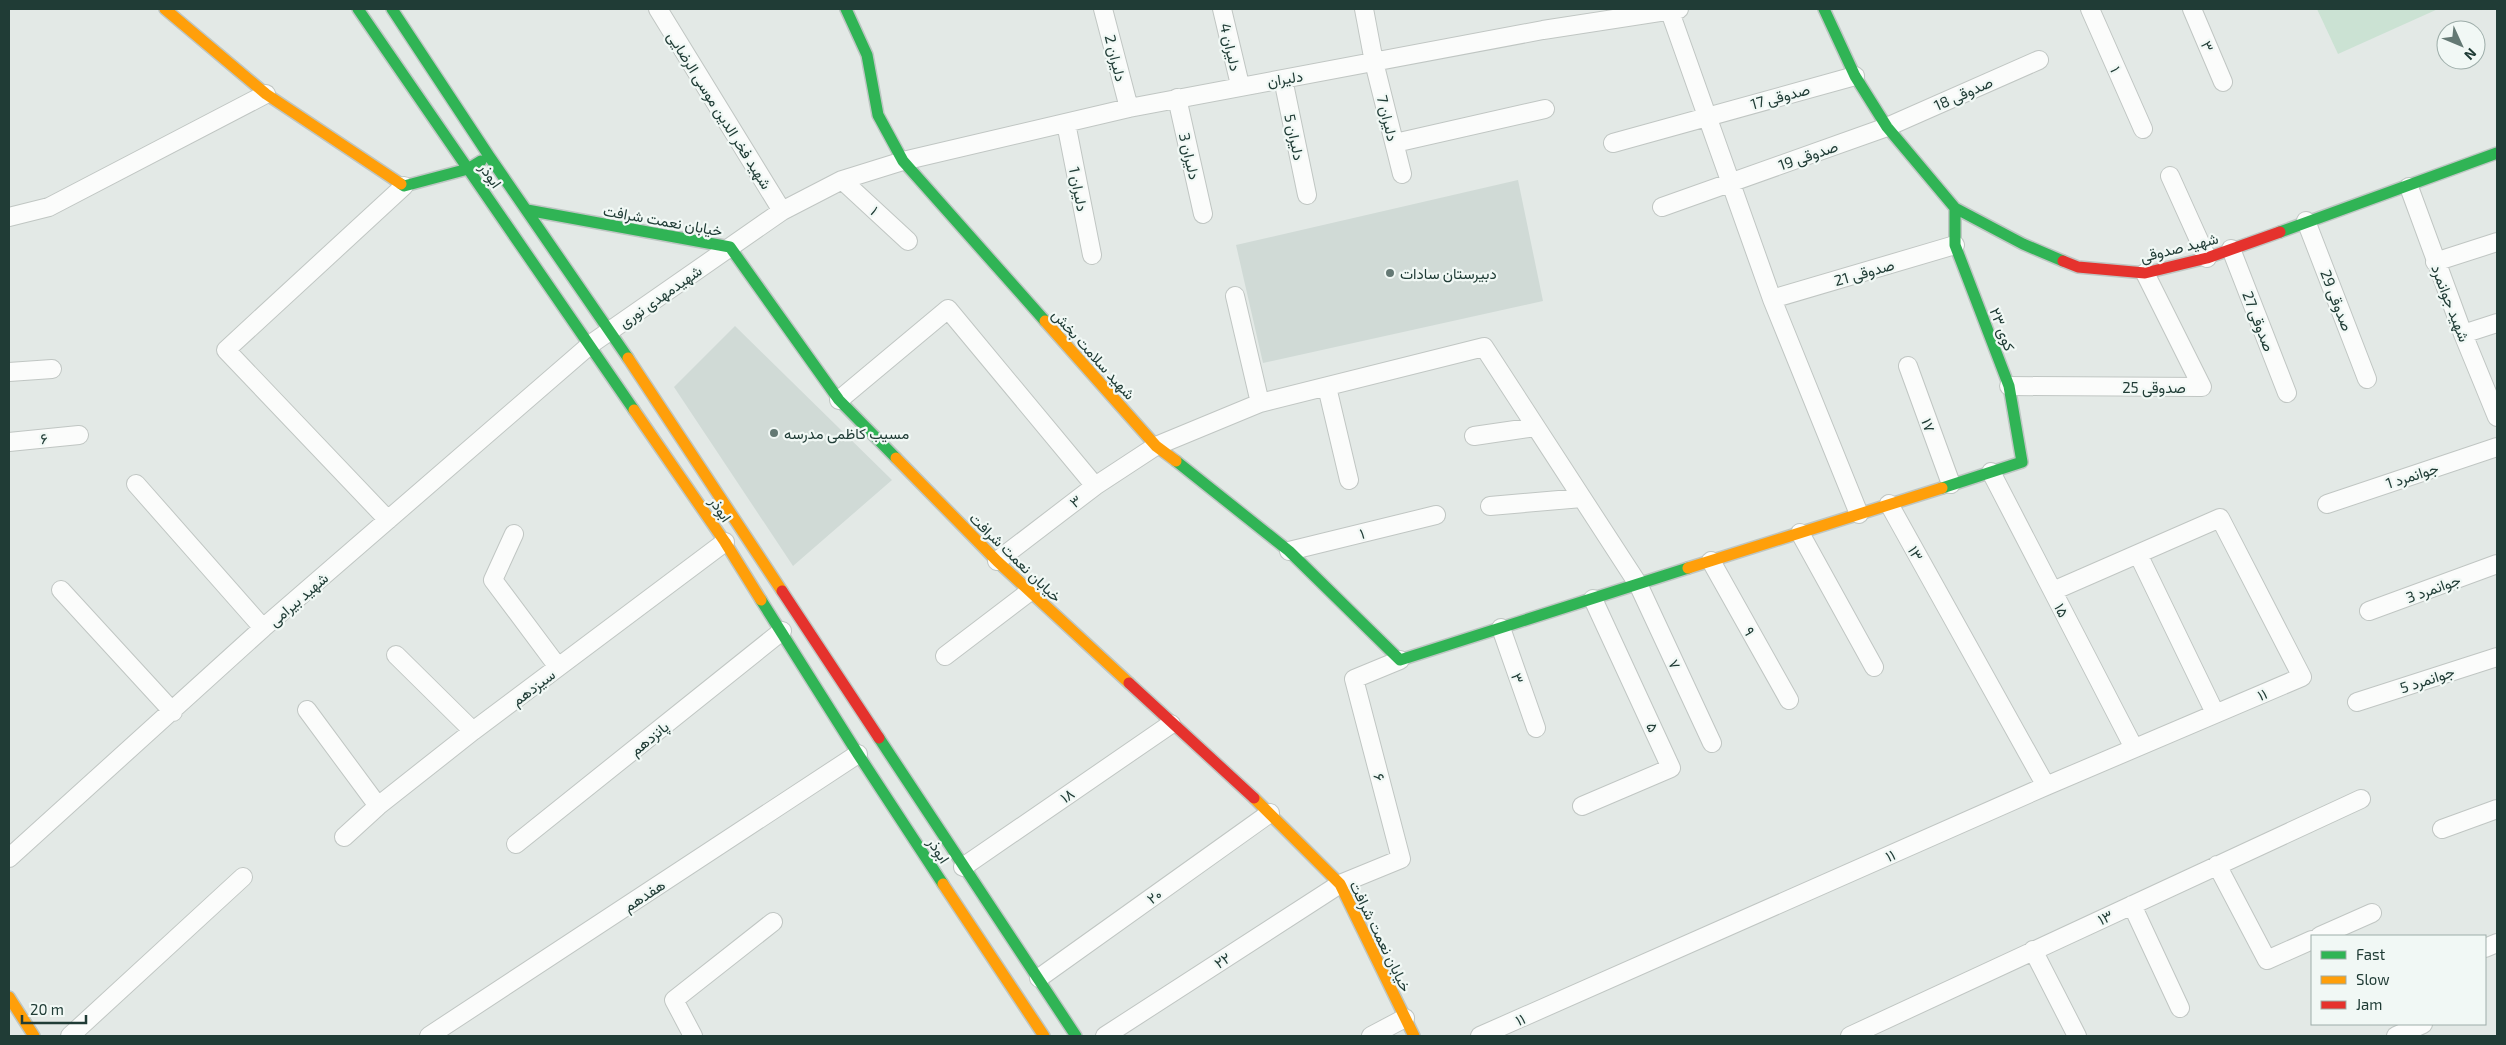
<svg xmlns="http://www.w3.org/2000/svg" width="2506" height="1045" font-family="'Exo 2',Vazirmatn,sans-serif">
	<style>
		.built { fill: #d0dad6 }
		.green { fill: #cbe2d3 }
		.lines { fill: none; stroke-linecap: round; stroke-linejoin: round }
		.street-casing { stroke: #c0c6c3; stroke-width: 20 }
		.fast-casing { stroke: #bec6c3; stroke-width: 14 }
		.slow-casing { stroke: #bec6c3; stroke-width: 14 }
		.jam-casing { stroke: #bec6c3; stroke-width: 14 }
		.street { stroke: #fbfcfb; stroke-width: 18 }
		.fast { stroke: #30b455; stroke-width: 11 }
		.slow { stroke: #ff9f0a; stroke-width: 11 }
		.jam { stroke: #e5322d; stroke-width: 11 }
		.poi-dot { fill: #647974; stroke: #f1f8f5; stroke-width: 2 }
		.labels { text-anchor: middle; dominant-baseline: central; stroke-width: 4.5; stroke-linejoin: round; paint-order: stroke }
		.street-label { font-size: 15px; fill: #203c36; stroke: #f1f8f5 }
		.poi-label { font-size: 15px; fill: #203c36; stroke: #f1f8f5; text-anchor: start }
	</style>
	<rect width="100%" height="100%" fill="#e3e9e6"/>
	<path class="built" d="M1518,180L1543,301L1263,363L1236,245Z
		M735,326L892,480L793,566L674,387Z"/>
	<path class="green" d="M2317,9H2438L2338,54Z"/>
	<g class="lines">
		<defs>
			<path id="street" d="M658,9L782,211
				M1103,9L1129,108
				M1222,9L1240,85
				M1364,9L1374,62L1402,174
				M1669,9L1772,299L1859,514
				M2090,9L2143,129
				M2192,9L2223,82
				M1283,79L1307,195
				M1177,98L1203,214
				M1066,123L1092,255
				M1395,143L1545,109
				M1613,143L1855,76
				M2170,176L2207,258
				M842,180L908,241
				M2409,187L2463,334L2497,417
				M1662,207L1887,127L2039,60
				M9,217L49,207L266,94
				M2306,221L2367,379
				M2231,249L2287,393
				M2435,262L2497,242
				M1235,296L1260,403
				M1772,299L1955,245
				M2463,334L2497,323
				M1908,366L1951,484
				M9,372L52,369
				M2009,386L2202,387L2145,273
				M1327,387L1349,480
				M839,400L948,309L1095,486
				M1474,436L1536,427
				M9,442L79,435
				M1991,472L2134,748
				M136,484L263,628
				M1889,504L2046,786
				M2327,504L2497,447
				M1490,506L1582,498
				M388,520L226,350L404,186
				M1800,533L1874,667
				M514,534L493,580L558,667
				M1289,551L1436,515
				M2138,554L2215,713
				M997,561L1095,486L1156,446L1260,403L1484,347L1638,584L1712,743
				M1711,561L1789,700
				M61,590L173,712
				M2369,611L2497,564
				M1501,628L1536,728
				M396,655L473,731
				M945,656L1029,592
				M2357,702L2497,657
				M307,710L378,806
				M1582,806L1671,768L1593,599
				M2442,829L2497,809
				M344,837L378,806L473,731L725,542
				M516,844L782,631
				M9,858L263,628L591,344L782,211L842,180L903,161L1129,108L1543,30L1679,9
				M2217,865L2267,960L2312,940
				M963,867L1171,724
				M2132,905L2180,1008
				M2320,936L2372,913
				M2485,948L2497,943
				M2033,950L2077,1036
				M1039,978L1270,813
				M70,1036L243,877
				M429,1036L858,754
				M693,1036L674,1000L773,922
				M1105,1036L1340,884L1401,859L1354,679L1400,660
				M1371,1036L1405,1018
				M1480,1036L2046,786L2302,677L2220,518L2053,591
				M1850,1036L2361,799
				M2396,1036L2423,1024"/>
			<path id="fast" d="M358,9L634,410
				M392,9L489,156L628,358
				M846,9L867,55L878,115L903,161L1045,321
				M1824,9L1855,76L1887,127L1955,208L2023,244L2063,261
				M401,184L404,186L468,169L481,161
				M527,210L730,247L839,400L896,458
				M2280,232L2497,153
				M1176,461L1289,551L1400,660L1688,568
				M1942,488L2022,462L2009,386L1955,245V208
				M761,600L858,754L943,884
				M879,738L1076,1036"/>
			<path id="slow" d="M165,9L266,94L401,184
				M1045,321L1156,446L1176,461
				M628,358L782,591
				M634,410L725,542L761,600
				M896,458L997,561L1129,683
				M1688,568L1942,488
				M1254,798L1340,884L1414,1036
				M943,884L1044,1036
				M9,997L34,1036"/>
			<path id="jam" d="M2063,261L2078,267L2145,273L2207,258L2280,232
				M782,591L879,738
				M1129,683L1254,798"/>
		</defs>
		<use href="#street" class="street-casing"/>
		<use href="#fast" class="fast-casing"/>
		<use href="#slow" class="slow-casing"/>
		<use href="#jam" class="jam-casing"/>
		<use href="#street" class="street"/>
		<use href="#fast" class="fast"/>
		<use href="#slow" class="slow"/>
		<use href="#jam" class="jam"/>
	</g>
	<g class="poi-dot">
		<circle cx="1390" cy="273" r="5"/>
		<circle cx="774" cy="433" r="5"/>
	</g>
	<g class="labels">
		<g class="street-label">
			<text transform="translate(2208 46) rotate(67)">۳</text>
			<text transform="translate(1231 47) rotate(77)">دلیران 4</text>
			<text transform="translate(1116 58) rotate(76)">دلیران 2</text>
			<text transform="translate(2116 69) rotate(66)">۱</text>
			<text transform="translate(1285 78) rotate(-9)">دلیران</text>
			<text transform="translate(1963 93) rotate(-24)">صدوقی 18</text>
			<text transform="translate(1780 96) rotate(-15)">صدوقی 17</text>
			<text transform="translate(720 110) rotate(58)">شهید فخر الدین موسی الرضایی</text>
			<text transform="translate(1388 118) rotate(76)">دلیران 7</text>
			<text transform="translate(1295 137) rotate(78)">دلیران 5</text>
			<text transform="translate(1808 155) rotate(-19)">صدوقی 19</text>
			<text transform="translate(1190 156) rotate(77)">دلیران 3</text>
			<text transform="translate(491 175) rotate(55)">ابوذر</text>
			<text transform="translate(1079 189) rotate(79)">دلیران 1</text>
			<text transform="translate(875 210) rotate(43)">۱</text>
			<text transform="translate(663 220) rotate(10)">خیابان نعمت شرافت</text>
			<text transform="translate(2179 247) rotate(-14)">شهید صدوقی</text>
			<text transform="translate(1864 272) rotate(-16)">صدوقی 21</text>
			<text transform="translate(660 296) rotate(-35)">شهیدمهدی نوری</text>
			<text transform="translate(2337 300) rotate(69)">صدوقی 29</text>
			<text transform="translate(2451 303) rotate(69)">شهید جوانمرد</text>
			<text transform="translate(2259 321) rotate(69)">صدوقی 27</text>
			<text transform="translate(2003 329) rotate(69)">کوی ۲۳</text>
			<text transform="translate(1094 354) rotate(48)">شهید سلامت بخش</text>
			<text x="2154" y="387">صدوقی 25</text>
			<text transform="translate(1929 425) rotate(70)">۱۷</text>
			<text transform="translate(44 438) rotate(-6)">۶</text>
			<text transform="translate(2412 475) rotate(-18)">جوانمرد 1</text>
			<text transform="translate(1075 501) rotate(-37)">۳</text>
			<text transform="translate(721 509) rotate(56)">ابوذر</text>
			<text transform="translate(1362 533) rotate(-14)">۱</text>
			<text transform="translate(1916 553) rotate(61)">۱۳</text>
			<text transform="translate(1016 557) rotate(44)">خیابان نعمت شرافت</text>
			<text transform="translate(2433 588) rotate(-20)">جوانمرد 3</text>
			<text transform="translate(298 599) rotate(-41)">شهید بیرامی</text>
			<text transform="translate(2062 610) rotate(63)">۱۵</text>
			<text transform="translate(1750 631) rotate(61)">۹</text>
			<text transform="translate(1675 664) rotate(65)">۷</text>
			<text transform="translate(1518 678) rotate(71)">۳</text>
			<text transform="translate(2427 679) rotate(-18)">جوانمرد 5</text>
			<text transform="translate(533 687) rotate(-37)">سیزدهم</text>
			<text transform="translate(2262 694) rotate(-22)">۱۱</text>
			<text transform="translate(1653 727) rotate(65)">۵</text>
			<text transform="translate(649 738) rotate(-39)">پانزدهم</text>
			<text transform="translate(1380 777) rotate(76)">۶</text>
			<text transform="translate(1067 795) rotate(-35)">۱۸</text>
			<text transform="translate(939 850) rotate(57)">ابوذر</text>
			<text transform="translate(1890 855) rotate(-24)">۱۱</text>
			<text transform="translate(644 895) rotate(-33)">هفدهم</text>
			<text transform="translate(1154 896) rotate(-36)">۲۰</text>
			<text transform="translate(2105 917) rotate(-25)">۱۳</text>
			<text transform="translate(1381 936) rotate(64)">خیابان نعمت شرافت</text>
			<text transform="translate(1222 960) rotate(-33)">۲۲</text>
			<text transform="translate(1520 1019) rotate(-24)">۱۱</text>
		</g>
		<g class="poi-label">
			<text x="1400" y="273">دبیرستان سادات</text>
			<text x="784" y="433">مسیب کاظمی مدرسه</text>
		</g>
	</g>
	<rect width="2506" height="1045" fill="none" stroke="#203c36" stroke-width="20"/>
	<rect x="2311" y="935" width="175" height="90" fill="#f1f8f5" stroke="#9dada9"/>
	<rect x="2321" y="951" width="25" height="8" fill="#30b455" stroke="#9dada9"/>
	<text x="2356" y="960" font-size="15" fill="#203c36">Fast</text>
	<rect x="2321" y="976" width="25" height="8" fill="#ff9f0a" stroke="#9dada9"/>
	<text x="2356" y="985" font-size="15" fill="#203c36">Slow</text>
	<rect x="2321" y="1001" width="25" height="8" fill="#e5322d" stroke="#9dada9"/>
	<text x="2356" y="1010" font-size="15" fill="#203c36">Jam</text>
	<g transform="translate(2461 45) rotate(134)"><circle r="24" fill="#f1f8f5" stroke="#9dada9"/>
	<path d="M0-4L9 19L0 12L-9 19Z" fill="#647974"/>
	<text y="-8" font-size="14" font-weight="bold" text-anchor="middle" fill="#203c36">N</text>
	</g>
	<path d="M22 1015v8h64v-8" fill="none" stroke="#203c36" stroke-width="2.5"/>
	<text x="30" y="1015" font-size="15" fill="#203c36" stroke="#f1f8f5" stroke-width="4" paint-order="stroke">20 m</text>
</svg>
